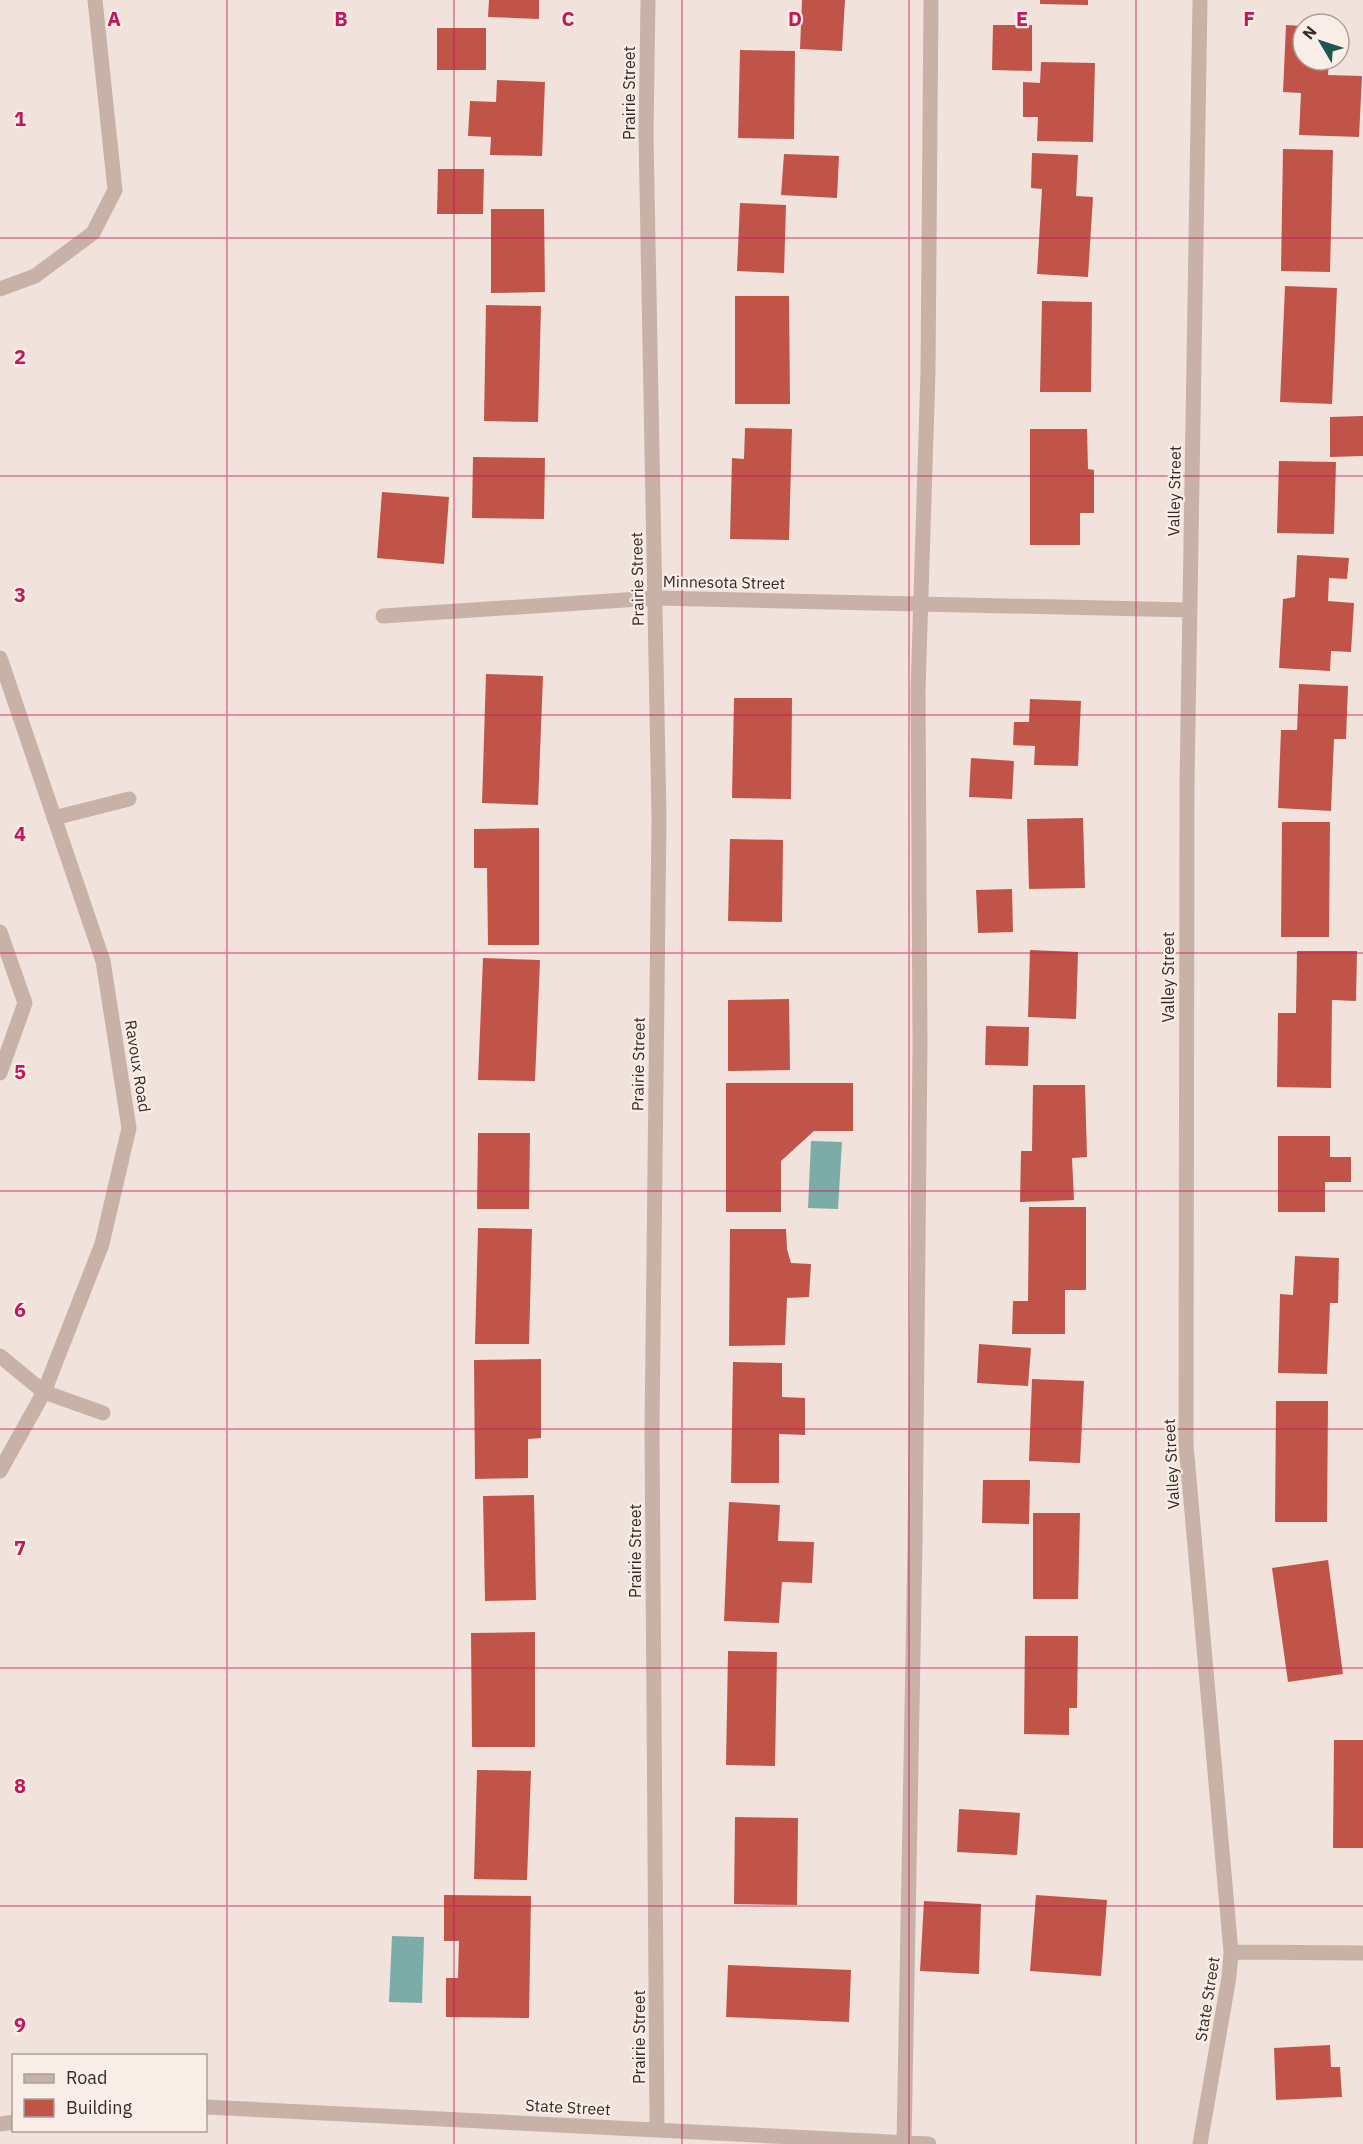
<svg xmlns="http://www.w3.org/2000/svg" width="1363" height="2144" font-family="'IBM Plex Sans',sans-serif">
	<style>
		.water { fill: #7baca7 }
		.building { fill: #c15449 }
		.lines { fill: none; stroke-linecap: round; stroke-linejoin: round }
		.minor { stroke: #c8b2a7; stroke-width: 15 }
		.grid { fill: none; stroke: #c2185b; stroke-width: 1.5; stroke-opacity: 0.55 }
		.labels { text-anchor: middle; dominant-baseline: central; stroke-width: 4.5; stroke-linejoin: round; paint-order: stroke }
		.street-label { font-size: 16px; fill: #352a28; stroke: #f8eee7 }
		.grid-label { font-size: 20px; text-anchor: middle; font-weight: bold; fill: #c2185b; stroke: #f8eee7; stroke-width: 4.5; stroke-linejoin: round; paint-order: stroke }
	</style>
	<rect width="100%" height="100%" fill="#f1e3db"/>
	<path class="water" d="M811,1141L842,1142L838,1209L808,1208Z
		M392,1936L424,1937L422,2003L389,2002Z"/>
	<path class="building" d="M489,0H539V19L488,17Z
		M802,0H845L842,51L800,49Z
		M1040,0H1088V5L1040,4Z
		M993,25H1032V71L992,70Z
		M1286,25L1303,26V60H1329L1328,75L1362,76L1359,137L1299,135L1301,93L1283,92Z
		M437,28H486V70H437Z
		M740,50L795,51L794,139L738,138Z
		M1041,62L1095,63L1093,142L1037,141L1038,117H1023V82L1040,83Z
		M497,80L545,82L542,156L490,155L491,137L468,136L470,101L496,102Z
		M1283,149L1333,150L1330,272L1281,271Z
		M1032,153L1078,155L1076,196L1093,197L1088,277L1037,274L1042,189L1031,188Z
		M784,154L839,156L837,198L781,195Z
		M438,169H484L483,214H437Z
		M740,203L786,205L784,273L737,271Z
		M491,209H544L545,292L491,293Z
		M1285,286L1337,288L1332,404L1280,402Z
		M735,296H789L790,404H735Z
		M1042,301L1092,302L1091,392H1040Z
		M486,305L541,306L538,422L484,421Z
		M1363,416V456L1330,457V417Z
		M745,428L792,429L789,540L730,539L732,458L744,459Z
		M1030,429H1087L1088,469L1094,470V513H1080V545H1030Z
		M473,457L545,458L544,519L472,518Z
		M1279,461L1336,462L1334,534L1277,533Z
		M382,492L449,497L444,564L377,558Z
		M1297,555L1349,558L1347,579L1329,578L1328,601L1354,603L1351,652L1331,651L1330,671L1279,668L1283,599L1295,597Z
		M486,674L543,676L538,805L482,803Z
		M1299,684L1348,686L1346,739H1334L1331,811L1278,808L1281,730H1297Z
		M734,698H792L791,799L732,798Z
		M1030,699L1081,701L1078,766L1034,765L1035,746L1013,745L1014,722H1029Z
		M971,758L1014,761L1012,799L969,797Z
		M1083,818L1085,888L1029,889L1027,819Z
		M1282,822H1330L1329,937H1281Z
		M539,828V945H488L487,868H474V829Z
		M730,839L783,840L782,922L728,921Z
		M1012,889L1013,932L978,933L976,890Z
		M1030,950L1078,952L1076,1019L1028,1017Z
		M1297,951H1357L1356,1001L1332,1000L1331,1088L1277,1087L1278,1013H1296Z
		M483,958L540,960L535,1081L478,1080Z
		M789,999L790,1070L728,1071V1000Z
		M986,1026L1029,1027L1028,1066L985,1065Z
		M726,1083H853V1131H814L781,1161V1212H726Z
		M1033,1085H1085L1087,1157L1072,1158L1074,1200L1020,1202L1021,1151H1032Z
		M478,1133H530L529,1209H477Z
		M1278,1136H1330V1157H1351V1182H1325V1212H1278Z
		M1029,1207H1086V1290H1065V1334H1012L1013,1301H1028Z
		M478,1228L532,1229L529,1344H475Z
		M730,1229H786L787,1249L791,1263L811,1264L809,1297L787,1298L785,1345L729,1346Z
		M1295,1256L1339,1258L1338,1303H1330L1327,1374L1278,1373L1280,1294L1293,1295Z
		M979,1344L1031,1348L1028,1386L977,1383Z
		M541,1359V1438L528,1439V1478L475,1479L474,1360Z
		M733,1362L782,1363V1397L805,1398V1435L779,1434V1483H731Z
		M1032,1379L1084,1381L1080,1463L1029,1461Z
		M1276,1401H1328L1327,1522H1275Z
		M983,1480H1030L1029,1524L982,1523Z
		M534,1495L536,1600L485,1601L483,1496Z
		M729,1502L780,1505L778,1541L814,1542L812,1583L782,1582L779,1623L724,1621Z
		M1033,1513H1080L1078,1599H1033Z
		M1328,1560L1343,1674L1288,1682L1272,1568Z
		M535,1632V1747H472L471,1633Z
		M1025,1636H1078L1077,1708H1069V1735L1024,1734Z
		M728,1651L777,1652L775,1766L726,1765Z
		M1334,1740H1363V1848H1333Z
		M477,1770L531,1771L527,1880L474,1879Z
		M959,1809L1020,1813L1017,1855L957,1852Z
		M735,1817L798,1818L797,1905L734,1904Z
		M444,1895L531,1896L529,2018L446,2017V1978H458L459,1941H444Z
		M1036,1895L1107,1900L1101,1976L1030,1971Z
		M924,1901L981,1904L979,1974L920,1971Z
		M728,1965L851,1970L849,2022L726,2017Z
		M1330,2045L1331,2067H1340L1342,2097L1276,2100L1274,2048Z"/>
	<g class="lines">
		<path class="minor" d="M648,0L646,135L659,818L652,1430L657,2129
			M0,289L35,276L93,233L115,190L95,0
			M383,616L655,598L1190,610
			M0,658L103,961L129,1128L102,1244L44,1392L0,1471
			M54,818L129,799
			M0,932L25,1003L0,1073
			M0,1356L44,1392L103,1413
			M1231,1952L1363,1953
			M206,2107L929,2144
			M0,2124L14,2122
			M904,2143L915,1545L920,1044L918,691L928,372L931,0
			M1200,2144L1229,1977L1231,1952L1186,1445L1187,784L1200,0"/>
	</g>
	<path class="grid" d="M227,0V2144M454,0V2144M682,0V2144M909,0V2144M1136,0V2144M0,238H1363M0,476H1363M0,715H1363M0,953H1363M0,1191H1363M0,1429H1363M0,1668H1363M0,1906H1363"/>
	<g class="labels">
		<g class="street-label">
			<text transform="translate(629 93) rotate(-90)">Prairie Street</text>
			<text transform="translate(1174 491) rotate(-89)">Valley Street</text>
			<text transform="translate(637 579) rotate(-91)">Prairie Street</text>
			<text transform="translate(724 582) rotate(1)">Minnesota Street</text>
			<text transform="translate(1168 977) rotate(-90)">Valley Street</text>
			<text transform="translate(638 1064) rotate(-89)">Prairie Street</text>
			<text transform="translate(138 1066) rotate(81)">Ravoux Road</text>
			<text transform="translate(1171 1464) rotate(-93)">Valley Street</text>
			<text transform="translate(635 1551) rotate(-90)">Prairie Street</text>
			<text transform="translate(1207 1999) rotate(-81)">State Street</text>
			<text transform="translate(639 2037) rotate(-90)">Prairie Street</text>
			<text transform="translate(568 2107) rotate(3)">State Street</text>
		</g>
	</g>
	<g class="grid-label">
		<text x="114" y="26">A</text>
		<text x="341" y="26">B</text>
		<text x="568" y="26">C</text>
		<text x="795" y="26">D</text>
		<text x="1022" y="26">E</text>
		<text x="1249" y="26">F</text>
		<text x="20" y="126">1</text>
		<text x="20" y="364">2</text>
		<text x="20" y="602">3</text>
		<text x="20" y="841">4</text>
		<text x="20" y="1079">5</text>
		<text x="20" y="1317">6</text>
		<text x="20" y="1555">7</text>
		<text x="20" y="1793">8</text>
		<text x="20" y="2032">9</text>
	</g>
	<rect x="12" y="2054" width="195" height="78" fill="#f8eee7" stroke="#aaa09b" stroke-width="1.5"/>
	<rect x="24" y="2074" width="30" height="9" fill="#c8b2a7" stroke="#aaa09b" stroke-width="1.5"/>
	<text x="66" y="2084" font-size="18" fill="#352a28">Road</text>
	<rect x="24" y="2099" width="30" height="18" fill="#c15449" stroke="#aaa09b" stroke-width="1.5"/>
	<text x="66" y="2114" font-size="18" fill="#352a28">Building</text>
	<g transform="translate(1321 42) rotate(309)"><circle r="28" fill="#f8eee7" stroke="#aaa09b" stroke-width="1.5"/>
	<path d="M0-4.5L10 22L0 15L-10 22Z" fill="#1f5550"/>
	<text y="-9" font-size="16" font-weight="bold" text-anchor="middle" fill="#352a28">N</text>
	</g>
</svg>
